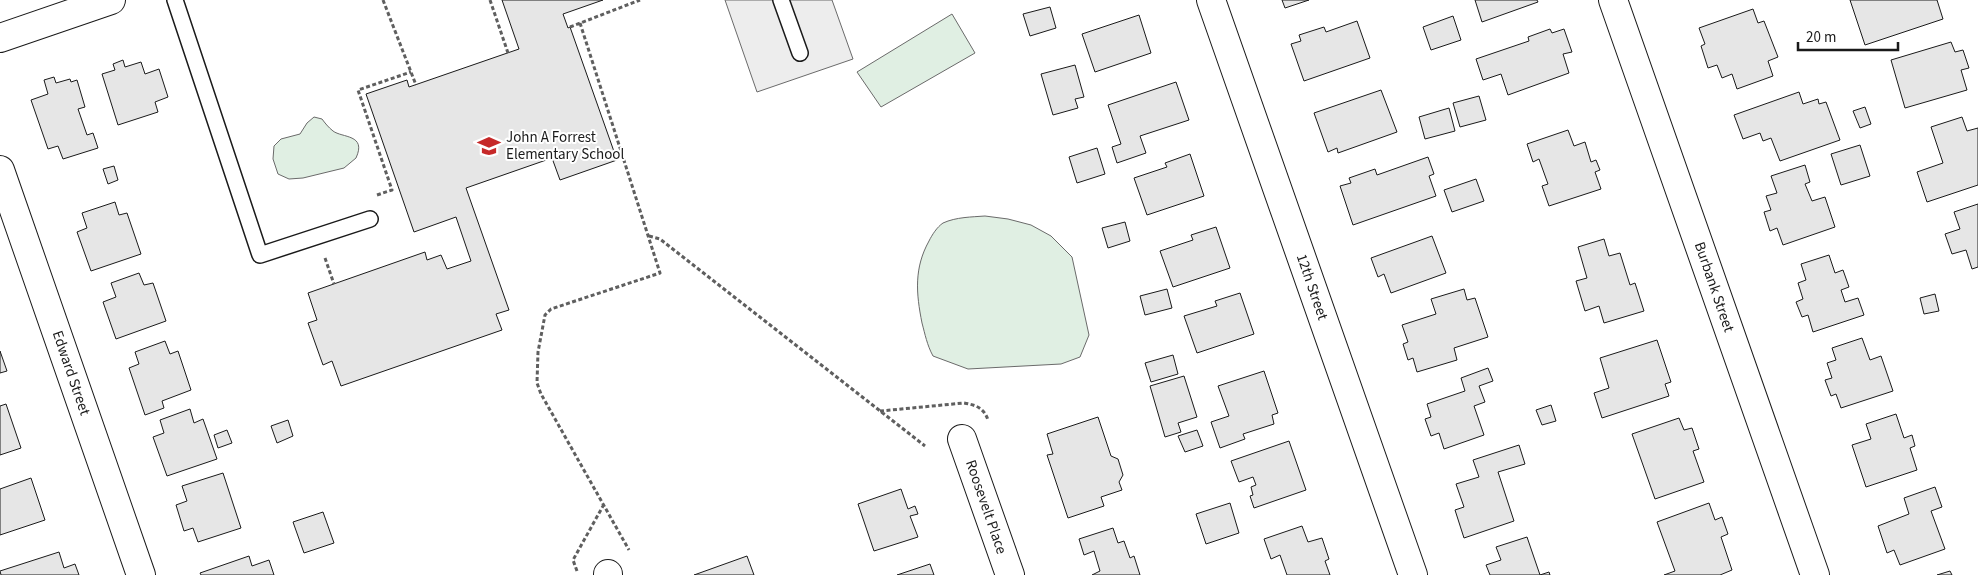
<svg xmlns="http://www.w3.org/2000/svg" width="1978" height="575" font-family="'Source Sans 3',sans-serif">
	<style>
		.green { fill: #e0efe3; stroke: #6a6a6a }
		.parking { fill: #ededed; stroke: #6a6a6a }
		.building { fill: #e6e6e6; stroke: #1a1a1a }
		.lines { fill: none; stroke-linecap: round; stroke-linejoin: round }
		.service-casing { stroke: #1a1a1a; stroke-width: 18 }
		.minor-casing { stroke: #1a1a1a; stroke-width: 30 }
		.path { stroke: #5f5f5f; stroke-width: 3; stroke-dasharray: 4 2.5; stroke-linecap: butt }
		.service { stroke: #fff; stroke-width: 15 }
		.minor { stroke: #fff; stroke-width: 28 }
		.labels { text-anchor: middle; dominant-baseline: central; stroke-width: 4; stroke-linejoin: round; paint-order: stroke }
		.poi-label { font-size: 15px; fill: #1a1a1a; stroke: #fff; text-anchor: start }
		.street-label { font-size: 15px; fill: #1a1a1a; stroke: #fff }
	</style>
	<rect width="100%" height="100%" fill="#fff"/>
	<path class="green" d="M952,14L975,53L881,107L857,72Z
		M314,117L322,119C325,123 328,127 333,131C342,138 367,134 356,158L344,168L303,178L289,179L278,174L273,159L274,146L281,139L300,134L307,123Z
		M985,216L1008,219L1031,225L1051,236L1072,257L1089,335L1080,357L1061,364L968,369L933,356C927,345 925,334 922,323C916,293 914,268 929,241C932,235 937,227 943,223C956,217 972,217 985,216Z"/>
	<path class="parking" d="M725,0H832L853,59L757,92Z"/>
	<path class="building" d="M502,0H603L563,14L568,28L570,27L617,160L560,180L552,158L466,188L509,310L496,314L502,330L341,386L332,361L323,365L308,323L317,320L308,293L425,252L427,260L441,255L447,269L471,261L456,217L414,232L366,94L407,80L409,87L519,49Z
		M1282,0H1309L1285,8Z
		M1475,0H1537L1538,2L1482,22Z
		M1850,0H1937L1943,19L1865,45Z
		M1050,7L1056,28L1030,36L1023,14Z
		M1753,9L1758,23L1764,21L1778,57L1768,61L1773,76L1737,89L1732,74L1722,78L1717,65L1708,68L1701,46L1705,44L1699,28Z
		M1139,15L1151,53L1095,72L1082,34Z
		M1453,16L1461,40L1431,50L1423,27Z
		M1357,21L1370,58L1304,81L1291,44L1301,41L1299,35L1324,27L1326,32Z
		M1550,29L1552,33L1564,29L1572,52L1563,54L1569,73L1508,95L1501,74L1483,80L1476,59L1529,41L1528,37Z
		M1951,42L1955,52L1963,50L1969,68L1961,70L1967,90L1905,108L1891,60Z
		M123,60L125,67L141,62L145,74L159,69L168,97L155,102L158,112L118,125L102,74L115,70L113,64Z
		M1075,65L1084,97L1075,99L1078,108L1053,115L1041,74Z
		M54,77L56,83L70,79L71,82L77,80L85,107L78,109L87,135L93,133L98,148L63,159L58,146L48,149L31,100L48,94L44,80Z
		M1176,82L1189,120L1140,136L1146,153L1117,163L1112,147L1121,144L1108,105Z
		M1381,90L1397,132L1338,153L1337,148L1328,152L1314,113Z
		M1799,92L1803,104L1818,99L1819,104L1826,102L1840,140L1780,161L1771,138L1763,141L1760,133L1743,139L1734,115Z
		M1479,96L1486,120L1460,127L1453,103Z
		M1865,107L1871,124L1860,128L1853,111Z
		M1449,108L1455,131L1425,139L1419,117Z
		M1962,117L1967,131L1978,128V185L1927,202L1917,172L1943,163L1931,127Z
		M1568,130L1574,146L1585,142L1591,162L1596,160L1600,170L1595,172L1601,189L1549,206L1542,186L1548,184L1539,159L1533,162L1527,144Z
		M1860,145L1870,176L1841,185L1831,154Z
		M1097,148L1105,174L1077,183L1069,157Z
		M1190,154L1204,196L1147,215L1134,178L1167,167L1165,163Z
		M1428,157L1434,174L1429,176L1436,196L1353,225L1340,186L1351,183L1349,178L1375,169L1377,175Z
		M1805,165L1810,182L1805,184L1812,201L1825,197L1835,227L1783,245L1777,228L1770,231L1764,212L1771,210L1766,196L1777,193L1771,176Z
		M114,166L118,180L108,184L103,169Z
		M1476,179L1484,201L1452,212L1444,190Z
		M115,202L119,215L127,213L141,254L91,271L77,232L87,228L82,213Z
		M1978,204V267L1972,269L1966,250L1952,254L1945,234L1960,229L1954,212Z
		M1125,222L1130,241L1108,248L1102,228Z
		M1216,227L1230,268L1173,287L1160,251L1193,240L1191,235Z
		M1432,236L1446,273L1391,293L1384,274L1378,277L1371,258Z
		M1604,239L1609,256L1620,253L1630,285L1635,283L1644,311L1604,323L1599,306L1585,311L1576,281L1587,278L1578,247Z
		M1829,255L1835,273L1843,270L1849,287L1841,290L1845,302L1858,298L1864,315L1813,332L1808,315L1802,317L1796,302L1803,299L1798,283L1806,280L1801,264Z
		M139,273L144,285L153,283L166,321L116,339L103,302L116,297L111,283Z
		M1167,289L1172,308L1145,315L1140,296Z
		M1464,289L1467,300L1475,298L1488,337L1454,348L1457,360L1417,372L1413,358L1408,360L1403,344L1408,342L1402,325L1436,314L1431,299Z
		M1240,293L1254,334L1197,353L1184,316L1217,306L1215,301Z
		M1935,294L1939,311L1924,314L1920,298Z
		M1862,338L1870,360L1881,356L1893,391L1841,408L1836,394L1831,396L1825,380L1832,378L1827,363L1836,360L1832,348Z
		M1657,340L1671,382L1665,384L1669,396L1602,418L1594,393L1609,388L1600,358Z
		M165,341L170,354L178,351L191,390L162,401L164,408L145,415L129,368L139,364L135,352Z
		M0,351L7,371L0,373Z
		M1173,355L1178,374L1151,382L1145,363Z
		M1488,368L1493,381L1479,386L1485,402L1474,406L1484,435L1444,449L1439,433L1431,436L1425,419L1431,417L1427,404L1465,391L1461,378Z
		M1264,371L1278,413L1272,415L1274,424L1243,434L1245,439L1220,448L1211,422L1229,416L1218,386Z
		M1184,376L1197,417L1178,423L1181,432L1165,437L1150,386Z
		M6,404L21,448L0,455V406Z
		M1551,405L1556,421L1542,425L1536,410Z
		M190,409L194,423L203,419L217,459L167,476L153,437L164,433L160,420Z
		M1896,414L1904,438L1912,435L1915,446L1910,448L1917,470L1866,487L1852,445L1871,439L1866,424Z
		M1098,417L1111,456L1118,459L1123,475L1119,482L1122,490L1101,497L1104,506L1068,518L1047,455L1053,454L1047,434Z
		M1679,418L1684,430L1692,428L1699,449L1693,451L1704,482L1655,499L1632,434Z
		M288,420L293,436L277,443L271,426Z
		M227,430L232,443L218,448L214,435Z
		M1197,430L1203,446L1185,452L1178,436Z
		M1289,441L1306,490L1254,508L1250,496L1253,495L1251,487L1256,485L1253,477L1239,482L1231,461Z
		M1519,445L1525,464L1498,472L1514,521L1464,538L1455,510L1464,507L1456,484L1479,477L1473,460Z
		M223,473L241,528L198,542L193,528L184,531L176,505L187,501L182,486Z
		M31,478L45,520L0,535V489Z
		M1935,487L1942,507L1931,511L1945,549L1900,565L1894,550L1887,553L1878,526L1909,514L1904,498Z
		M901,489L908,509L915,506L918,514L910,516L918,537L874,551L858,504Z
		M1230,503L1239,533L1206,544L1196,514Z
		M1709,503L1715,520L1722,517L1728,534L1721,537L1732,570L1720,575H1664L1675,571L1657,522Z
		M323,512L334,543L304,553L293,522Z
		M1302,526L1308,542L1322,538L1329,559L1325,561L1330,575H1287L1280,555L1271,559L1264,539Z
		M1113,528L1118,543L1124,541L1130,558L1134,556L1140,575H1092L1100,571L1094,551L1084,555L1079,539Z
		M1527,537L1540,575L1549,572L1550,575H1490L1486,565L1501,560L1496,547Z
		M59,552L64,568L75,564L79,575H1L0,571Z
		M249,556L252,566L269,560L274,575H201L200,573Z
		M747,556L754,575H694Z
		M930,564L934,575H897Z
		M1950,571L1952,575H1937Z"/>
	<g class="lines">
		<defs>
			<path id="service" d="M175,0L260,255L370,219
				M781,0L800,53"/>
			<path id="minor" d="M1211,0L1413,575
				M1613,0L1815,575
				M0,38L111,0
				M0,170L141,575
				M962,439L1010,575
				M608,574V575"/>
		</defs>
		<use href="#service" class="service-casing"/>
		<use href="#minor" class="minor-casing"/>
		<path class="path" d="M383,0L416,85
			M490,0L508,53
			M580,23L660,273L551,309L545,315L538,352L537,383L541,394L629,550
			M570,27L640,0
			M377,195L392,190L358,90L411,72
			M649,236L660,239L925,446
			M325,258L334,284
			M880,411L964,403C976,405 984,408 988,420
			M577,571L573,560L603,506"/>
		<use href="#service" class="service"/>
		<use href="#minor" class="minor"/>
	</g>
	<defs>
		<symbol id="school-bare" viewBox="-9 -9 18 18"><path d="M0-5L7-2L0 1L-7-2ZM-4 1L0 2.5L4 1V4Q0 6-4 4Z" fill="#c62828" stroke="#fff" stroke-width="2.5" paint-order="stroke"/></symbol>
	</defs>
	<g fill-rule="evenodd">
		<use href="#school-bare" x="473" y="130" width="32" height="32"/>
	</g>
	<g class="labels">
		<g class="poi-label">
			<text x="506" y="137">John A Forrest<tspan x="506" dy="17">Elementary School</tspan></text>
		</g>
		<g class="street-label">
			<text transform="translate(1312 287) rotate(71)">12th Street</text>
			<text transform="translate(1714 287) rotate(71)">Burbank Street</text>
			<text transform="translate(71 373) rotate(71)">Edward Street</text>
			<text transform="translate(986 507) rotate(71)">Roosevelt Place</text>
		</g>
	</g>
	<path d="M1798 42v8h100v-8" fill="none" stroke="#1a1a1a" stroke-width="2.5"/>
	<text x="1806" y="42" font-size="15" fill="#1a1a1a" stroke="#ffffff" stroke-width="4" paint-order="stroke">20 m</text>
</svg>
